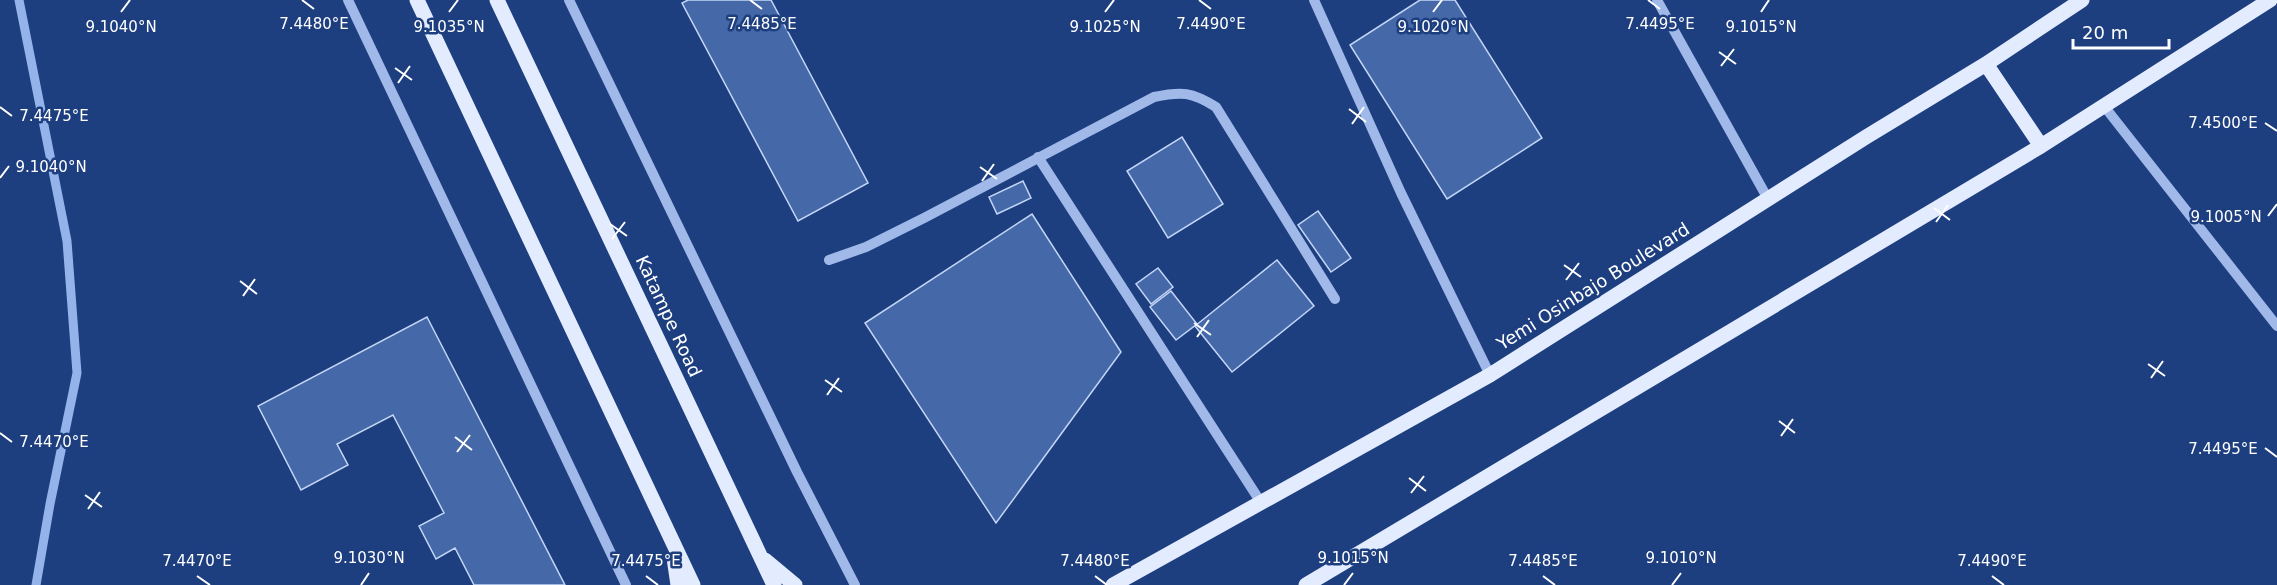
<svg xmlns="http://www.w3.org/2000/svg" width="2277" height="585" font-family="'DejaVu Sans',sans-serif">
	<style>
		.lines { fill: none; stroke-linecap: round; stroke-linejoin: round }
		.stream { stroke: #93b3ea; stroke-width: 9 }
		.building { fill: #4568a9; stroke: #c4d6f7; stroke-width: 1.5 }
		.minor { stroke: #a0b9e9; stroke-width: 10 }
		.major { stroke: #e3ebfe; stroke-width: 15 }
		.ticks { fill: none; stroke: #fff; stroke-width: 2 }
		.labels { text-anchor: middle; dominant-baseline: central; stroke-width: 5; stroke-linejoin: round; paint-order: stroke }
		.street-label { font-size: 18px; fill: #fff; stroke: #1d3e7f }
		.ticks-label { font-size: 15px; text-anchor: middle; fill: #fff; stroke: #1d3e7f; stroke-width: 5; stroke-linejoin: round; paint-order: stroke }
	</style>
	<rect width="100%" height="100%" fill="#1d3e7f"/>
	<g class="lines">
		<path class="stream" d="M19,0L67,241L77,373L50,504L36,585"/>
	</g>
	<path class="building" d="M688,0H771L868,183L798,221L682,3Z
		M1420,0H1455L1542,138L1447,199L1350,45Z
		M1182,137L1223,204L1168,238L1127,171Z
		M1023,181L1031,198L997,214L989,197Z
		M1318,211L1351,258L1331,272L1298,225Z
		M1032,214L1121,352L996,523L865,323Z
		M1277,260L1314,306L1232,372L1195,326Z
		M1158,268L1173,287L1151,304L1136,284Z
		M1171,291L1197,324L1176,340L1150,307Z
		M427,317L565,585H474L455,548L436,559L419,526L444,513L393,415L337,444L348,465L301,490L258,406Z"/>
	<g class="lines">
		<path class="minor" d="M348,0L626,585
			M569,0L797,472L855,585
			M1314,0L1401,193L1490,375
			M1657,0L1768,199
			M2104,106L2277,326
			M1038,157L1260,501
			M829,260L866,247L924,218L1154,97C1182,91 1192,92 1216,107L1335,299"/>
		<path class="major" d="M417,0L693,585
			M497,0L774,585
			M1986,64L2041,146
			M674,558L678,585
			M765,560L795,585
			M1113,585L1490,375L1866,137L1986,64L2082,0
			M1306,585L2041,146L2270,0"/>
	</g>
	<path class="ticks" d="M302,0L314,9M750,0L762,9M1199,0L1211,9M1648,0L1660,9M121,12L130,0M449,12L458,0M1105,12L1114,0M1433,12L1442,0M1761,12L1769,0M1719,52L1736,64M1721,66L1734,49M395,68L412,80M398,83L410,66M0,107L12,116M1349,109L1366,122M2265,123L2277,131M1352,124L1364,107M980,167L997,179M0,178L9,166M982,181L994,164M1934,208L1950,220M2268,216L2277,204M1936,222L1948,205M610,224L627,236M612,239L625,222M1564,265L1581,277M1566,280L1579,263M240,281L257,294M243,296L255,279M1194,323L1211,335M1197,337L1209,320M2148,364L2165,376M2151,378L2163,361M825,380L842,392M827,395L839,378M1779,421L1795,433M0,433L12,442M1781,436L1793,419M455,437L472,450M2265,448L2277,457M457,452L470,435M1409,478L1426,491M1411,493L1424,476M85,495L102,507M88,509L100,492M197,576L210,585M646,576L658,585M1095,576L1107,585M1543,576L1555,585M1992,576L2004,585M361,585L369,573M1344,585L1353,573M1672,585L1681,573"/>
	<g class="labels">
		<g class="street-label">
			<text transform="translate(1593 286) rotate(-32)">Yemi Osinbajo Boulevard</text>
			<text transform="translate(669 316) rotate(65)">Katampe Road</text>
		</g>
	</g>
	<g class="ticks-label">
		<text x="762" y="29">7.4485°E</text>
		<text x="314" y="29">7.4480°E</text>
		<text x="1211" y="29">7.4490°E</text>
		<text x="1660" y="29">7.4495°E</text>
		<text x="121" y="32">9.1040°N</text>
		<text x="449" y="32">9.1035°N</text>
		<text x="1105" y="32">9.1025°N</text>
		<text x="1433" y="32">9.1020°N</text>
		<text x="1761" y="32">9.1015°N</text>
		<text x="54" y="121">7.4475°E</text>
		<text x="2223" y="128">7.4500°E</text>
		<text x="51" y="172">9.1040°N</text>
		<text x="2226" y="222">9.1005°N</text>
		<text x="54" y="447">7.4470°E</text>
		<text x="2223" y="454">7.4495°E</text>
		<text x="369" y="563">9.1030°N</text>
		<text x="1353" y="563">9.1015°N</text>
		<text x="1681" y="563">9.1010°N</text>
		<text x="197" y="566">7.4470°E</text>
		<text x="646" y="566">7.4475°E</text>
		<text x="1095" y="566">7.4480°E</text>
		<text x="1543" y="566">7.4485°E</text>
		<text x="1992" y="566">7.4490°E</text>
	</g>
	<path d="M2073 39v9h96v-9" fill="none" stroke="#ffffff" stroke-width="3"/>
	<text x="2082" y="39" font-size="18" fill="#ffffff" stroke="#1d3e7f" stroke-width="4.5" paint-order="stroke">20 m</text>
</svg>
